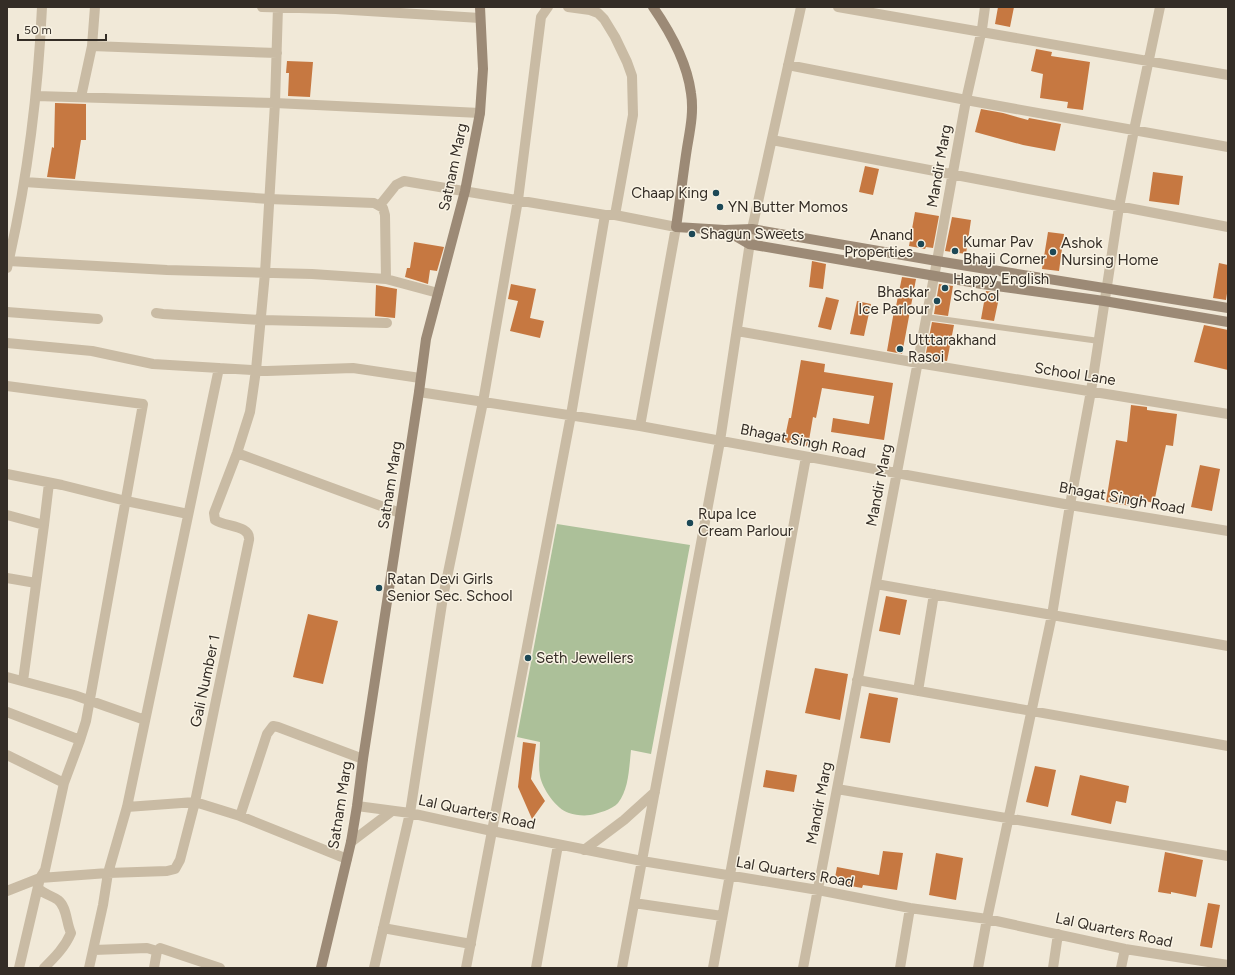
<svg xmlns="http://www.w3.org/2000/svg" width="1235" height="975" font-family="Figtree,sans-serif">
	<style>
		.green { fill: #acc099 }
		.building { fill: #c67841 }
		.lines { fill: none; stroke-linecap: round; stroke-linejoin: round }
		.lane { stroke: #c9bba4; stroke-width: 6 }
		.street { stroke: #c9bba4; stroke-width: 10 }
		.secondary { stroke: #9c8a76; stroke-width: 10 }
		.poi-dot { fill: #1c4856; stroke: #f9f3e4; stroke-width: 1.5 }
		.labels { text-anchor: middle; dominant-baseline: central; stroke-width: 3; stroke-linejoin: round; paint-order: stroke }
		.street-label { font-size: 15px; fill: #342d26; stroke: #f9f3e4 }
		.poi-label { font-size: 15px; fill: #342d26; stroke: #f9f3e4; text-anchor: start }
	</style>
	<rect width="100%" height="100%" fill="#f1e9d8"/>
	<path class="green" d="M557,524L690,545L651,754L631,750C629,768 629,789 618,803C613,809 597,814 590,815C583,816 575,815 569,813C556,809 542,788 540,776C538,765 540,753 540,742L517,737Z"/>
	<path class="building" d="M998,7H1014L1010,27L995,24Z
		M1036,49L1052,52L1051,56L1090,62L1083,110L1067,108L1068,102L1040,98L1043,74L1031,71Z
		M287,61L313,62L310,97L288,96L289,73H286Z
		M55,103L86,104V140H81L75,179L47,177L52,147L54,148Z
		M981,109L1003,113L1028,120L1029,118L1061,124L1055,151L1023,145L975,132Z
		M865,166L879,169L873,195L859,192Z
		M1153,172L1183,176L1179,205L1149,201Z
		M915,212L939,216L933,248L926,247L925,249L909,246Z
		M952,217L971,220L966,254L945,251Z
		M1048,232L1064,234L1059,271L1042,269Z
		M414,242L444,247L437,271L430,270L428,284L405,277L407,268H410Z
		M812,261L826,264L823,289L809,287Z
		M1219,263L1228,265V287L1226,300L1213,298Z
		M902,277L916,279L902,354L887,351L894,311H895Z
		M511,284L536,289L530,318L544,321L540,338L510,331L518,301L508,299Z
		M939,284L953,286L948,316L934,314Z
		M376,285L397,289L395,318L375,316Z
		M986,291L1000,293L994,321L981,319Z
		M826,297L839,300L831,330L818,327Z
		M857,301L871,304L864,336L850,334Z
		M932,322L954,325L947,361L925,358Z
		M1204,325L1228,330V370L1194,362Z
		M801,360L825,364L824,372L893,383L884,440L831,432L833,418L869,424L874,396L822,388L816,418L813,417L808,446L784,442L789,418H791Z
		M1131,405L1147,407V410L1177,414L1173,446L1166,445L1154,503L1132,498L1131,506L1106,502L1116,440L1127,442Z
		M1200,465L1220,469L1212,511L1191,507Z
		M886,596L907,600L900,635L879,631Z
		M308,614L338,621L323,684L293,677Z
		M815,668L848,674L840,720L805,713Z
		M869,693L898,698L890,743L860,738Z
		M523,742L536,744L531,779L545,801L532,819L518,787Z
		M1035,766L1056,770L1048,807L1026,802Z
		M766,770L797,775L794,792L763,787Z
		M1080,775L1129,786L1126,803L1116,801L1111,824L1071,815Z
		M883,851L903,853L897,890L863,885L862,888L834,883L837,867L879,875Z
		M1165,852L1203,860L1196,897L1171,892V894L1158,892Z
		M936,853L963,858L956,900L929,895Z
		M1208,903L1220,905L1212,948L1200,946Z"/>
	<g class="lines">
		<path class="lane" d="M926,317L1099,341"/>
		<path class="street" d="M262,7L336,9L480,18
			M568,7L590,10L598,13L604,19L615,37L627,62L632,76L633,115L615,215
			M838,7L1228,75
			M92,46L277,53
			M788,65L966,100L1228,147
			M36,96L275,103L480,113
			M81,97L92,46L95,7
			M772,140L1228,227
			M25,182L269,199L374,203L383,208L385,215L386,279
			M380,205L396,185L404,181L605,215H615L676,227L640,426
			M9,261L167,270L312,274L386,279L438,293
			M7,268C27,182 38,95 42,7
			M7,312L98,319
			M156,313L163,314L262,320L387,323
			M737,331L918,363L1228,414
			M7,343L92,351L153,364L267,371L353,368L420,378
			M7,386L143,404L86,721L80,740L64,783L45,870L40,878L7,891
			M419,392L640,426L1070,505L1228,531
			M237,453L400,513
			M7,474L62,485L126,501L188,514
			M7,515L44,525
			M7,578L36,583
			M876,584L1228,646
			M7,677L74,695L145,720
			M857,680L1228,746
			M23,681L44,525L49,483
			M918,691L934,594
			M7,712L80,740
			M7,755L64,783
			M837,789L1228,856
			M357,806L410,813L492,831L642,861L818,890L910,908L987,919L1125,949L1228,965
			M127,807L195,802L240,816L347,859
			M240,816L267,734L273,726L278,727L363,759
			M351,842L392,811
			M584,850L624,820L655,792
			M38,888C43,894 51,895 58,900C67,907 66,922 71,933C65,947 55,957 44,968
			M634,903L722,916
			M383,928L471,944
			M94,950L147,948L157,951L160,948L220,968
			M19,968L40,878L108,873L167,871L175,869L180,860L195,802L249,540C251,525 225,527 215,520L214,513L237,453L250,412L256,370L265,273L275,103L278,7
			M89,968L103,905L108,873L127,807L219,368
			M154,968L157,951
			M374,968L410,813L443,597L483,402L518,200L541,17L548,7
			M466,968L571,415L605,215
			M536,968L558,845
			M622,968L720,441L752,229L801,7
			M713,968L806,457
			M803,968L937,261L966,100L982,29L985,7
			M900,968L910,908
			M978,968L987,919L1052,615L1070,505L1091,391L1119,207L1134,130L1160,7
			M1053,968L1058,934
			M1121,968L1125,949"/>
		<path class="secondary" d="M653,7C671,33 687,62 691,93C694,112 690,130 687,148C683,174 680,201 676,227L725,230L752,229L937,261L1228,308
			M725,230L749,244L982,284L1104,301L1228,322
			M321,968L351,842L357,806L363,759L419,392L426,339L465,191L480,113L483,69L480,7"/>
	</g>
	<g class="poi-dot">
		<circle cx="716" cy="193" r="4"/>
		<circle cx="720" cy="207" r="4"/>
		<circle cx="692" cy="234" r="4"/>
		<circle cx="921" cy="244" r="4"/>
		<circle cx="955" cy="251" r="4"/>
		<circle cx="1053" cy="252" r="4"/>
		<circle cx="945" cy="288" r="4"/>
		<circle cx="937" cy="301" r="4"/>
		<circle cx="900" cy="349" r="4"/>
		<circle cx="690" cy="523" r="4"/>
		<circle cx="379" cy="588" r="4"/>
		<circle cx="528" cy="658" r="4"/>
	</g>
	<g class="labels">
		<g class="street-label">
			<text transform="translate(939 166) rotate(-80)">Mandir Marg</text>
			<text transform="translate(453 167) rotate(-78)">Satnam Marg</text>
			<text transform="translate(1075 374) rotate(9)">School Lane</text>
			<text transform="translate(803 441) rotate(11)">Bhagat Singh Road</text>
			<text transform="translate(390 485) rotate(-81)">Satnam Marg</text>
			<text transform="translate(879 485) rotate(-79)">Mandir Marg</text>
			<text transform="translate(1122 498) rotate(10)">Bhagat Singh Road</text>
			<text transform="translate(205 681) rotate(-78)">Gali Number 1</text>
			<text transform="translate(819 803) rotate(-79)">Mandir Marg</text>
			<text transform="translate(340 805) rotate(-81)">Satnam Marg</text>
			<text transform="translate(477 812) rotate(12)">Lal Quarters Road</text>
			<text transform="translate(795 872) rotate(10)">Lal Quarters Road</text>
			<text transform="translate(1114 930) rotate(12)">Lal Quarters Road</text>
		</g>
		<g class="poi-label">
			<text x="708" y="193" text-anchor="end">Chaap King</text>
			<text x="728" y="207">YN Butter Momos</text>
			<text x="700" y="234">Shagun Sweets</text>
			<text x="913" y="235" text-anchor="end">Anand<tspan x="913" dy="17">Properties</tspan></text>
			<text x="963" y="242">Kumar Pav<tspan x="963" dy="17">Bhaji Corner</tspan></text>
			<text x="1061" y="243">Ashok<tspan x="1061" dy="17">Nursing Home</tspan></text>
			<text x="953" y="279">Happy English<tspan x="953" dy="17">School</tspan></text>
			<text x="929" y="292" text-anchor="end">Bhaskar<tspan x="929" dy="17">Ice Parlour</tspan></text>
			<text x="908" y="340">Utttarakhand<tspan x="908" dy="17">Rasoi</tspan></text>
			<text x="698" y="514">Rupa Ice<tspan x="698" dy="17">Cream Parlour</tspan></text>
			<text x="387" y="579">Ratan Devi Girls<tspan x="387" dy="17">Senior Sec. School</tspan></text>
			<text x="536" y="658">Seth Jewellers</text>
		</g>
	</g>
	<rect width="1235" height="975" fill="none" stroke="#342d26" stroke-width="16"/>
	<path d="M18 34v6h88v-6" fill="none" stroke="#342d26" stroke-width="2"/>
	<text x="24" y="34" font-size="12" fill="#342d26" stroke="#f9f3e4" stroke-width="3" paint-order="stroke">50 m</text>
</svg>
